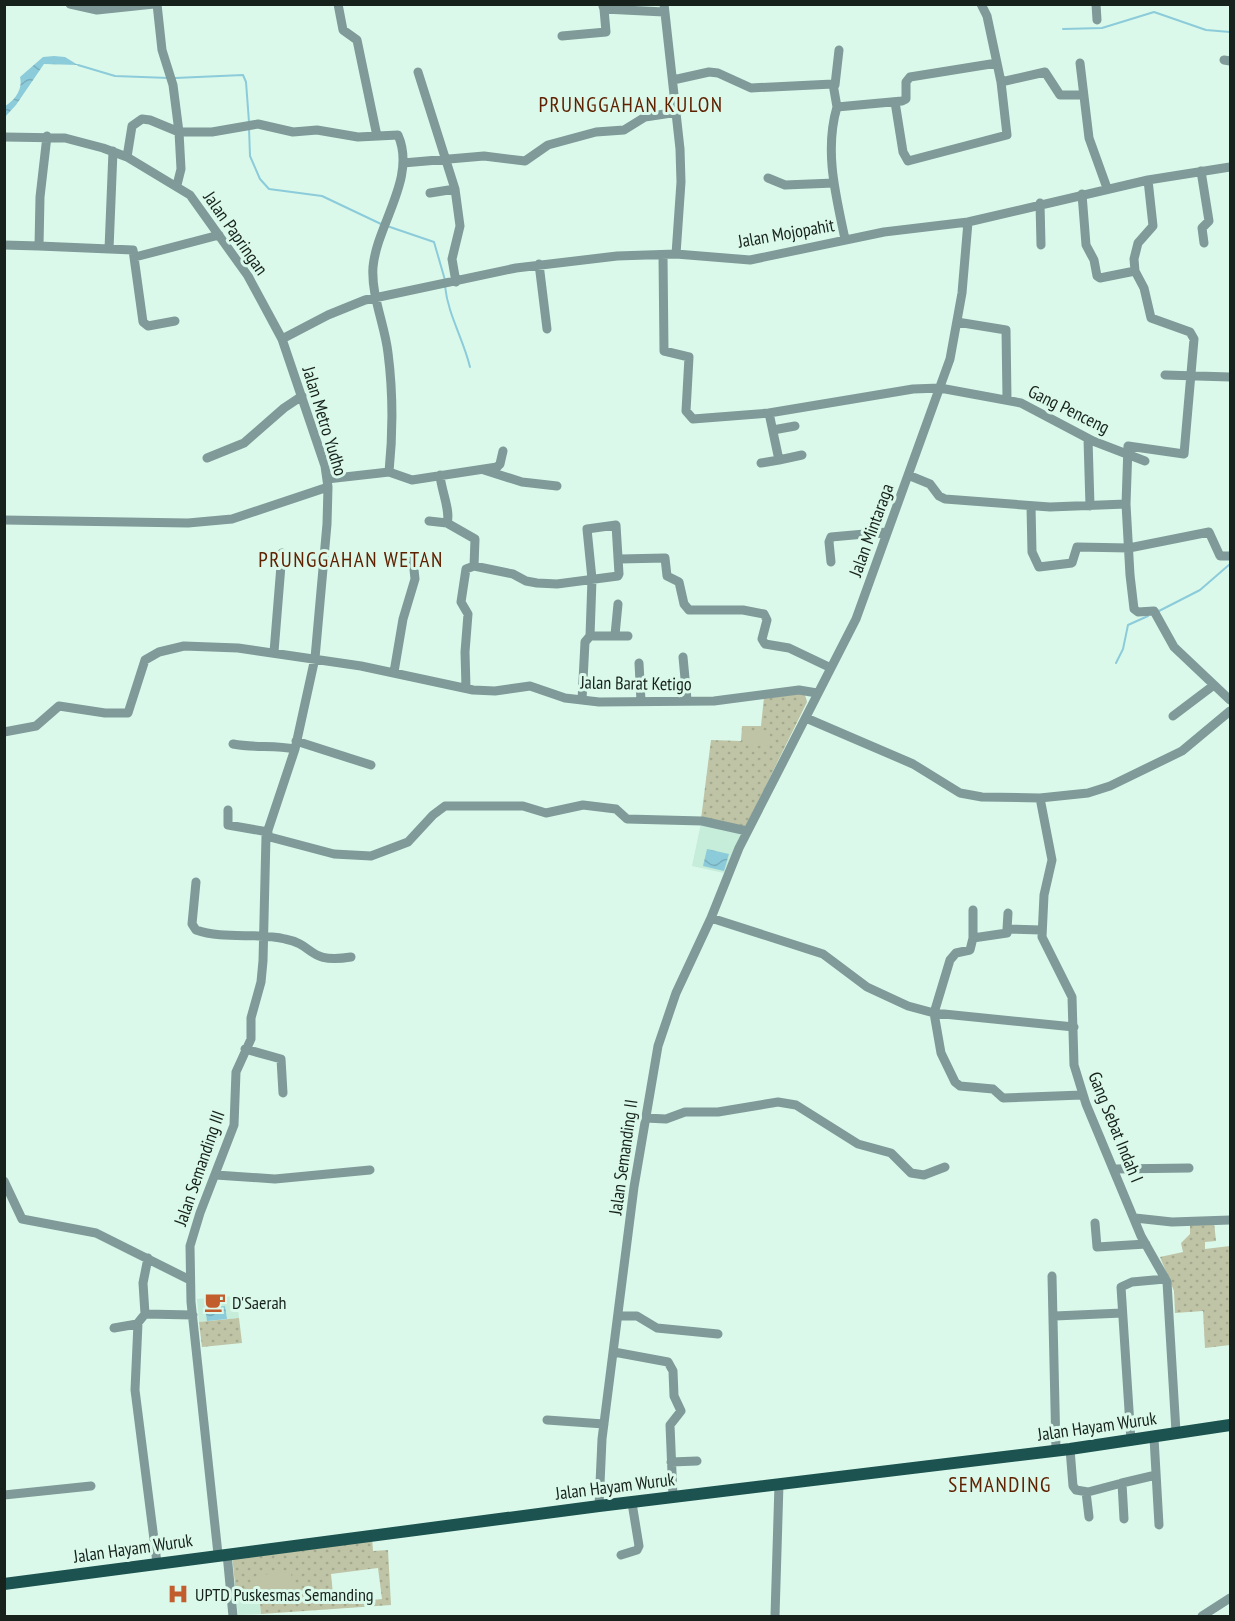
<svg xmlns="http://www.w3.org/2000/svg" width="1235" height="1621" font-family="'PT Sans Narrow',sans-serif">
	<style>
		.built { fill: #c6ecda }
		.grass { fill: url(#grass-dots); fill-rule: evenodd }
		.pitch { fill: #bec4a5 }
		.water { fill: url(#water-waves) }
		.lines { fill: none; stroke-linecap: round; stroke-linejoin: round }
		.stream { stroke: #8ccbda; stroke-width: 2 }
		.minor { stroke: #7f9a98; stroke-width: 9 }
		.major { stroke: #1c5350; stroke-width: 12 }
		.labels { text-anchor: middle; dominant-baseline: central; stroke-width: 6; stroke-linejoin: round; paint-order: stroke }
		.street-label { font-size: 18px; fill: #17221d; stroke: #daf9ea }
		.poi-label { font-size: 18px; fill: #17221d; stroke: #daf9ea; text-anchor: start }
		.quarter-label { font-size: 21px; letter-spacing: 1.5px; fill: #5f2100; stroke: #daf9ea }
	</style>
	<defs>
		<pattern id="grass-dots" width="8" height="8" patternUnits="userSpaceOnUse" patternTransform="scale(1.5)"><rect width="8" height="8" fill="#bec4a5"/><path d="M2 2h.1M6 6h.1" fill="none" stroke="#a3a88e" stroke-width="1.8" stroke-linecap="round"/></pattern>
		<pattern id="water-waves" width="16" height="10" patternUnits="userSpaceOnUse" patternTransform="scale(1.5)"><rect width="16" height="10" fill="#8ccbda"/><path d="M0 5q4-4 8 0t8 0" fill="none" stroke="#78aebb"/></pattern>
	</defs>
	<rect width="100%" height="100%" fill="#daf9ea"/>
	<path class="built" d="M701,823L743,832L724,873L692,866Z
		M237,1296L239,1318L199,1322L197,1299Z
		M259,1592L261,1614L238,1615L236,1594Z"/>
	<path class="grass" d="M795,692L805,695L807,702L745,828L701,819L711,740L741,741L742,726H761L764,697Z
		M1190,1221L1214,1222L1216,1241L1205,1242V1249L1230,1246V1345L1205,1348L1203,1311L1175,1313L1174,1291L1160,1257L1183,1252L1181,1243L1190,1234Z
		M239,1318L242,1343L202,1347L199,1322Z
		M372,1538L373,1551L388,1550L391,1605L261,1614L259,1592L236,1594L232,1555ZM378,1568L382,1599L334,1604L331,1574Z"/>
	<path class="pitch" d="M745,731L770,732L769,746L745,745Z
		M291,1572L293,1590L261,1594L259,1575Z"/>
	<path class="water" d="M54,56L65,57L78,65L44,64L16,105L5,117V106C15,100 23,89 20,77L43,57Z
		M707,849L729,854L724,871L703,866Z
		M225,1306L227,1319L207,1321L205,1308Z"/>
	<g class="lines">
		<path class="stream" d="M1063,29L1102,28L1154,12L1206,30L1230,32
			M78,65L115,76L169,78
			M175,78L243,75L246,82L249,122
			M249,128L250,156L260,179L269,189L322,196L381,224
			M387,226L434,242L445,280
			M445,286C448,315 463,338 470,367
			M1157,612L1200,590L1230,564
			M1116,663L1123,649L1128,625L1148,616"/>
		<path class="minor" d="M70,4L97,10L154,4
			M157,4L162,50L173,85L179,132L181,169L177,185
			M338,4L343,30L357,40L377,136
			M664,4L680,149L681,182L676,254
			M981,4L987,16L997,63
			M1096,4L1097,20
			M603,6L604,9L664,12
			M562,36L606,32L604,9
			M1224,60L1230,61
			M1080,63L1089,138L1107,188
			M418,72L455,189L460,226L452,259L456,282
			M673,80L709,72L718,73L751,88L833,84L837,107L902,101L906,99V82L910,77L997,63L1001,82
			M835,85L839,50
			M895,102L903,152L908,161L1007,135L1001,82L1045,72L1060,95H1083
			M837,107C824,151 836,196 845,239
			M47,136L40,197L39,246L133,250L143,322L148,326L175,321
			M4,137L65,138L103,148L127,157L190,195L248,276L282,339L325,466L328,487L327,524L315,658L295,749L266,836L263,961L261,982L251,1018V1039L236,1072L234,1125L200,1213L190,1246L191,1302L218,1554
			M127,157L132,126L142,119L150,120L179,132H212L258,124L293,132L317,130L358,137L398,135C417,178 377,224 373,267C371,296 385,325 388,353C393,392 393,433 389,472L412,480L497,467L500,464L503,451
			M403,163L484,156L525,161L548,145L596,132L624,130L645,117L678,112
			M1201,171L1209,221L1202,228L1204,243
			M768,178L785,185L834,183
			M430,193L455,189
			M1082,194L1086,245L1094,260L1097,276L1100,278L1135,271
			M1040,203L1041,245
			M4,245L39,246
			M109,249L113,151
			M663,255L664,351L689,357L686,411L693,419L769,413L913,389L940,388L1021,403L1093,441L1145,461
			M135,257L219,235
			M539,264L547,329
			M957,322L1006,330L1007,399
			M282,339L328,315L365,300L516,268L617,256L676,254L750,260L884,232L968,222L1148,180L1230,167
			M1165,375L1230,377
			M773,430L795,426
			M1088,439L1090,506
			M207,458L244,443L284,408L302,396
			M779,460L802,455
			M761,463L779,460L769,413
			M484,470L522,482L557,486
			M440,475C441,490 451,511 447,523
			M908,475L930,484L939,496L945,499L1050,507L1126,504L1128,446L1184,454L1194,339L1190,332L1151,318L1144,288L1135,271L1134,259L1138,243L1153,226L1148,180
			M327,479L389,472
			M1126,504L1130,575L1134,609L1138,612L1154,611L1174,647L1230,700
			M1031,506L1032,552L1039,567L1072,563L1077,547L1129,548L1209,532L1220,556H1229
			M4,520L188,523L232,519L328,487
			M429,521L447,523L475,539L474,566L513,574L526,581L537,583L557,584L618,576L619,574L616,525L587,529L592,579L590,636
			M620,559L665,558L667,576L679,582L684,604L689,610H743L764,614L767,620L762,639L765,644L789,648L831,668
			M831,562L829,542L831,537L887,532
			M615,635L618,604
			M274,652L282,553
			M683,657L687,700
			M639,663L641,701
			M394,672L403,619L415,579L413,560
			M466,688L465,652L468,614L461,602L466,569L474,566
			M582,700L585,642L590,636H628
			M1173,716L1214,685
			M806,718L913,764L960,793L982,797L1040,798L1088,793L1110,786L1182,751L1230,711
			M4,732L36,726L59,706L105,713H128L145,660L159,652L184,646L238,648L361,666L473,690L495,691L530,686L565,698L599,702L714,701L799,690L817,693
			M296,741L371,765
			M233,744C254,748 274,745 295,749
			M1040,798L1052,860L1044,895L1042,937L1072,997L1074,1065L1086,1104L1141,1236L1167,1282L1176,1432
			M228,810V825L268,832
			M266,836L334,854L371,856L408,842L433,815L445,806H523L546,813L583,805L616,809L627,819L702,821L747,831
			M196,882L192,924L196,930C224,940 257,932 285,939C316,945 307,964 351,957
			M711,918L823,954L867,987L908,1006L934,1013L950,960L956,953L970,950L973,938L1007,933V929L1041,930
			M1007,929L1008,913
			M973,938V910
			M1074,1027L934,1013L941,1053L955,1082L960,1086L993,1089L1003,1098L1082,1095
			M245,1049L281,1059L283,1093
			M645,1118L666,1119L685,1112H718L778,1102L796,1105L858,1144L891,1153L911,1173L924,1175L945,1167
			M1115,1169L1189,1168
			M216,1175L275,1179L370,1170
			M4,1181L22,1219L96,1233L190,1280
			M1135,1218L1172,1222L1230,1220
			M1095,1223L1097,1247L1146,1244
			M1052,1276L1056,1450
			M145,1314L193,1315
			M619,1316H637L657,1328L718,1334
			M1055,1316L1122,1313
			M138,1323L135,1390L157,1563
			M114,1328L137,1324L145,1314L143,1283L148,1258
			M614,1352L668,1362L673,1371L674,1396L681,1411L670,1425L673,1497
			M547,1420L604,1424
			M1154,1438L1159,1525
			M1131,1441L1121,1287L1132,1282L1165,1279
			M1070,1449L1073,1486L1076,1490L1088,1492L1122,1483
			M671,1462L697,1461
			M1086,1492L1089,1517
			M4,1495L91,1486
			M599,1506L602,1439L634,1187L658,1046L676,993L711,918L739,848L856,619L950,359L962,293L968,222
			M1124,1519L1122,1483L1156,1475
			M227,1554L233,1616
			M621,1555L637,1550L639,1546L632,1503
			M775,1616L779,1484
			M1202,1616L1230,1598"/>
		<path class="major" d="M4,1584L599,1506L1070,1449L1230,1425"/>
	</g>
	<defs>
		<symbol id="cafe-bare" viewBox="-9 -9 18 18"><path d="M-5.5-4.5H6V0H3Q3 3.5 0 3.5H-2.5Q-5.5 3.5-5.5 0ZM3-3.2v2h1.7v-2ZM-6 4.5H4V6H-6Z" fill="#c25d2d" stroke="#daf9ea" stroke-width="2.5" paint-order="stroke"/></symbol>
		<symbol id="hospital-bare" viewBox="-9 -9 18 18"><path d="M-5-5h3v3.5h4V-5h3V5h-3V1.5h-4V5h-3Z" fill="#c25d2d" stroke="#daf9ea" stroke-width="2.5" paint-order="stroke"/></symbol>
	</defs>
	<g fill-rule="evenodd">
		<use href="#cafe-bare" x="200" y="1287" width="30" height="30"/>
		<use href="#hospital-bare" x="163" y="1579" width="30" height="30"/>
	</g>
	<g class="labels">
		<g class="street-label">
			<text transform="translate(236 233) rotate(55)">Jalan Papringan</text>
			<text transform="translate(786 233) rotate(-10)">Jalan Mojopahit</text>
			<text transform="translate(1069 409) rotate(26)">Gang Penceng</text>
			<text transform="translate(325 421) rotate(73)">Jalan Metro Yudho</text>
			<text transform="translate(871 530) rotate(-70)">Jalan Mintaraga</text>
			<text transform="translate(636 683) rotate(1)">Jalan Barat Ketigo</text>
			<text transform="translate(1116 1127) rotate(68)">Gang Sebat Indah I</text>
			<text transform="translate(623 1157) rotate(-82)">Jalan Semanding II</text>
			<text transform="translate(199 1168) rotate(-71)">Jalan Semanding III</text>
			<text transform="translate(1097 1426) rotate(-8)">Jalan Hayam Wuruk</text>
			<text transform="translate(615 1486) rotate(-7)">Jalan Hayam Wuruk</text>
			<text transform="translate(133 1548) rotate(-8)">Jalan Hayam Wuruk</text>
		</g>
		<g class="poi-label">
			<text x="232" y="1302">D'Saerah</text>
			<text x="195" y="1594">UPTD Puskesmas Semanding</text>
		</g>
		<g class="quarter-label">
			<text x="631" y="104">PRUNGGAHAN KULON</text>
			<text x="351" y="559">PRUNGGAHAN WETAN</text>
			<text x="1000" y="1484">SEMANDING</text>
		</g>
	</g>
	<rect width="1235" height="1621" fill="none" stroke="#17221d" stroke-width="12"/>
</svg>
